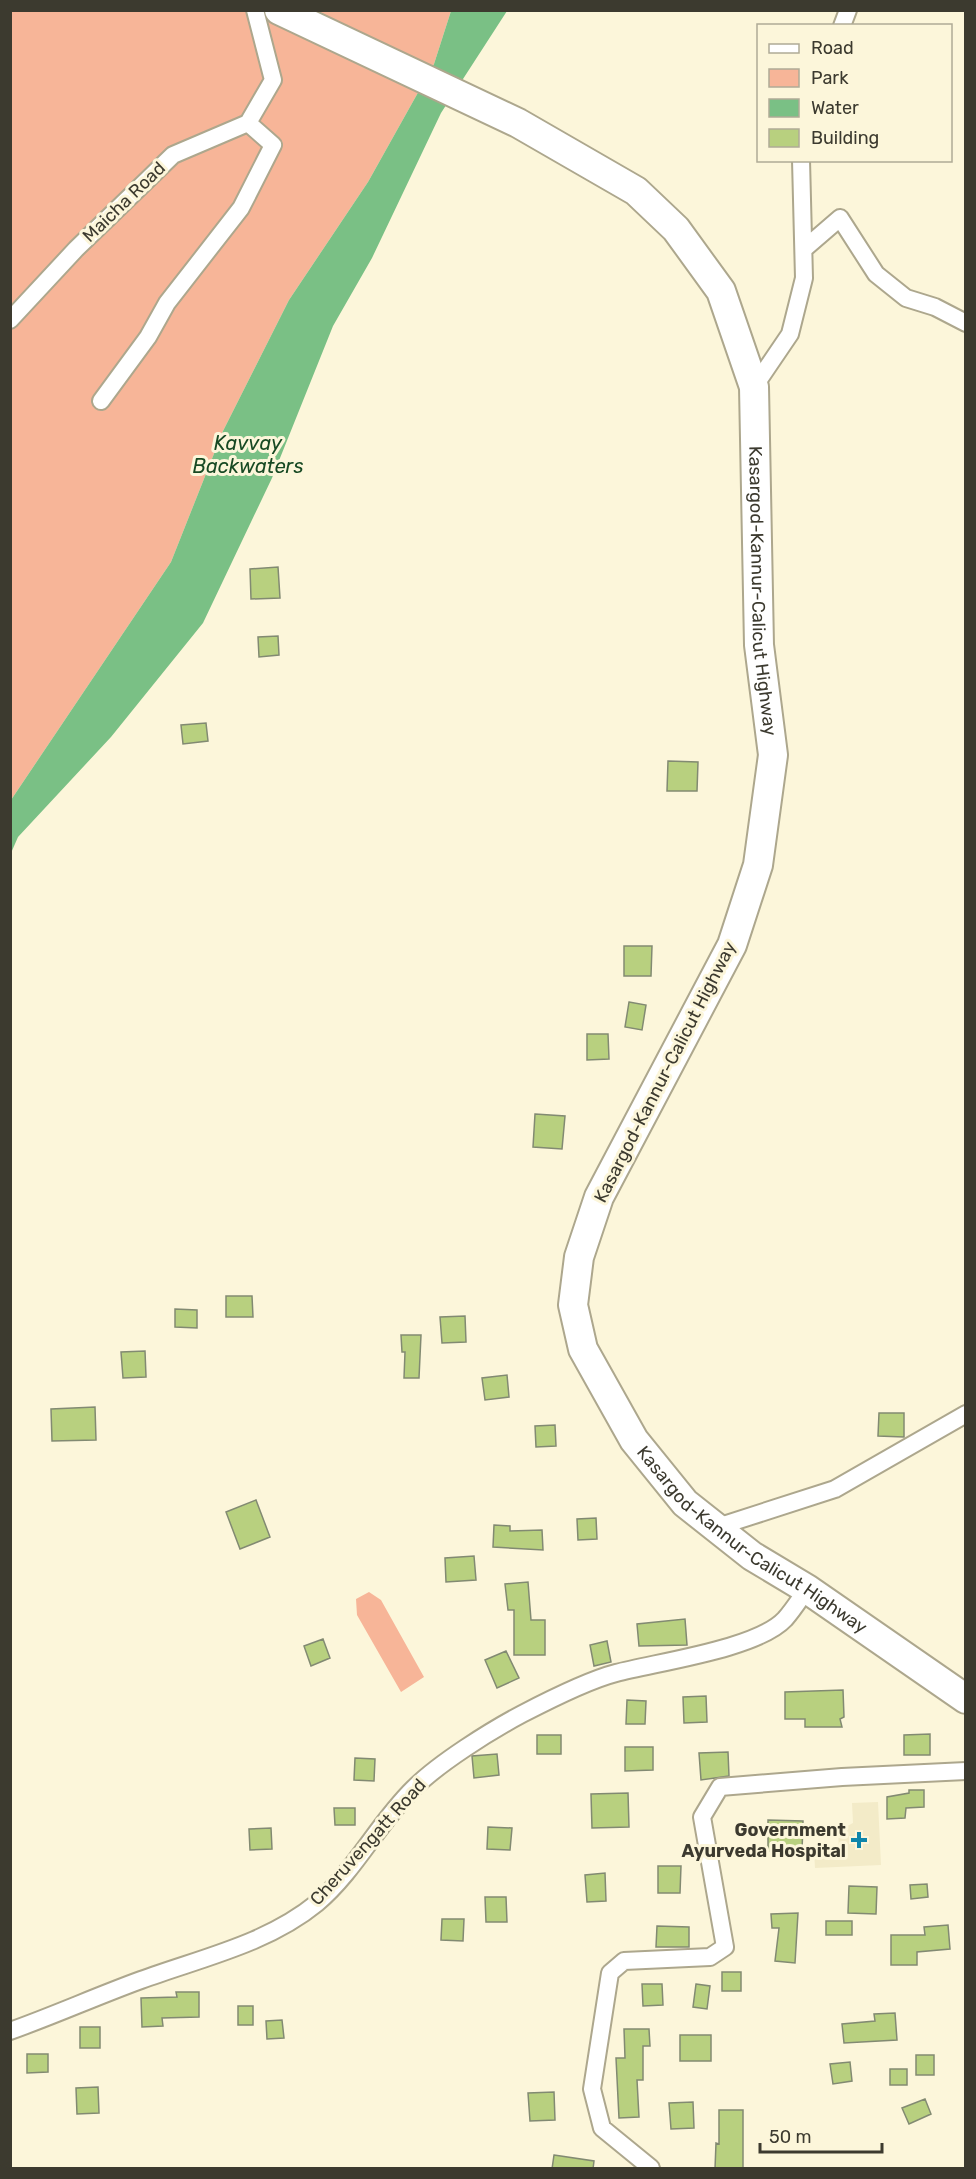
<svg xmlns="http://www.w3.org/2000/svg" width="976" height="2179" font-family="Rubik,sans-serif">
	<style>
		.built { fill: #f3ebc8 }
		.green { fill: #f7b598 }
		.water { fill: #7ac085 }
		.building { fill: #b8d07f; stroke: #828a72; stroke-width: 1.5 }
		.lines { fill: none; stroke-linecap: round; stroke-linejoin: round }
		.minor-casing { stroke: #ada78d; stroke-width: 20 }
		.trunk-casing { stroke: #ada78d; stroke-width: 32 }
		.minor { stroke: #fff; stroke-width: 16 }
		.trunk { stroke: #fff; stroke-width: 28 }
		.poi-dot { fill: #0f86ab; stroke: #fcf6da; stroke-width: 2 }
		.labels { text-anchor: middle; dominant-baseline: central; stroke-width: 6; stroke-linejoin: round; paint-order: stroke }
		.street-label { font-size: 18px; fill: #3c3a2f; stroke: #fcf6da }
		.poi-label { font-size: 18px; font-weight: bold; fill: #3c3a2f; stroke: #fcf6da; text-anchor: end }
		.water-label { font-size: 20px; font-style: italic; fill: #174923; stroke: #fcf6da }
	</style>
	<rect width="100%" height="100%" fill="#fcf6da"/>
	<path class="built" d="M878,1802L881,1865L815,1868L814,1851L839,1850L838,1831L853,1823L852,1803Z"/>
	<path class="green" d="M11,11H451L434,64L368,182L289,300L223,431L171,562L11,800Z
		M369,1592L381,1600L424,1677L401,1692L357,1615L356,1599Z"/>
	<path class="water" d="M451,11H507L441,113L372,258L333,326L272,478L203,623L111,737L18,837L11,853V800L171,562L223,431L289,300L368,182L434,64Z"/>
	<path class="building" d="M278,567L280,598L251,599L250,569Z
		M278,636L279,655L259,657L258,637Z
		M206,723L208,741L183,744L181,725Z
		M668,761L698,762L697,791H667Z
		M624,946H652L651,976H624Z
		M629,1002L646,1005L642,1030L625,1027Z
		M587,1034H608L609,1059L587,1060Z
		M535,1114L565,1116L562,1149L533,1147Z
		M226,1296H252L253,1317H226Z
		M175,1309L197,1310V1328L175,1327Z
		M465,1316L466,1342L442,1343L440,1317Z
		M401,1335H421L419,1378H404L405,1352H402Z
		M145,1351L146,1377L123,1378L121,1352Z
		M507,1375L509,1397L485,1400L482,1378Z
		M95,1407L96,1440L52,1441L51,1409Z
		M879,1413H904V1437L878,1436Z
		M555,1425L556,1446L536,1447L535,1426Z
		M256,1500L270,1537L240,1549L226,1512Z
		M596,1518L597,1539L578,1540L577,1519Z
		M494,1525L510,1526V1531L542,1530L543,1550L493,1547Z
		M474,1556L476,1580L446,1582L445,1558Z
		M528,1582L531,1620H545V1655H514V1610H508L505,1584Z
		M685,1619L687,1645L639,1646L637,1624Z
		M323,1639L330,1658L311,1666L304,1646Z
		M607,1641L611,1662L594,1666L590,1645Z
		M506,1651L519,1678L497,1688L485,1660Z
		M843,1690L844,1717L840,1719L842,1727H805V1719H785V1692Z
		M706,1696L707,1722L684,1723L683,1697Z
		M627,1700L646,1701L645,1724H626Z
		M930,1734V1755H904V1735Z
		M537,1735H561V1754H537Z
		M625,1747H653V1770L625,1771Z
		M728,1752L729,1776L701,1780L699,1753Z
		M497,1754L499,1775L474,1778L472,1756Z
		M355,1758L375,1759L374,1781L354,1780Z
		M909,1790H924V1807L906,1808L905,1818L887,1819V1797L909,1793Z
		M628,1793L629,1827L592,1828L591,1794Z
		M334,1808H355V1825H335Z
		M768,1820L803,1821L802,1852L768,1851Z
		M488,1827L512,1828L510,1850L487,1849Z
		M271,1828L272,1849L250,1850L249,1829Z
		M658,1866H681L680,1893H658Z
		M605,1873L606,1901L587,1902L585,1875Z
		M927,1884L928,1897L911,1899L910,1885Z
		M849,1886L877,1887L876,1914L848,1913Z
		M485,1897H506L507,1922H486Z
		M798,1913L795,1963L775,1961L779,1928H772L771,1914Z
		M442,1919H464L463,1941L441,1940Z
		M826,1921H852V1935H826Z
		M948,1925L950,1949L917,1952V1965H891V1935H925L924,1927Z
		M657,1926L689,1927V1947H656Z
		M722,1972H741V1991H722Z
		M642,1984H662L663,2005L643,2006Z
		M696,1984L710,1986L707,2009L693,2007Z
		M176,1992H199V2017L162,2018L163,2026L142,2027L141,1998L177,1997Z
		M238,2006H253V2025H238Z
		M895,2013L897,2040L844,2043L842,2024L875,2021L874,2014Z
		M282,2020L284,2038L267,2039L266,2021Z
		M80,2027H100V2048H80Z
		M624,2029H649L650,2046H643V2080H637L639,2117L619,2118L616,2058H625Z
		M680,2035H711V2061H680Z
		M27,2054H48V2072L27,2073Z
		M916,2055H934V2075H916Z
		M850,2062L852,2081L833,2084L830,2064Z
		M890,2069H907V2085H890Z
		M98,2087L99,2113L77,2114L76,2088Z
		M554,2092L555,2120L530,2121L528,2093Z
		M925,2099L931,2114L909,2124L902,2108Z
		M693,2102L694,2128L671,2129L669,2103Z
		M719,2110H743V2169H715L716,2143L719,2144Z
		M554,2155L594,2161L593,2169H552Z"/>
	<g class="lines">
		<defs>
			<path id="minor" d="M842,26L848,10
				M804,249L840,218L876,274L906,298L935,307L966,323
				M10,320L76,249L173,155L248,123L273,80L255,10
				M754,387L790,334L804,278L801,160
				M101,401L148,337L167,303L241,208L273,145L248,123
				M714,1528L835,1489L966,1414
				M10,2031C55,2015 97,1996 141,1980C201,1958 267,1944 317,1903C355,1871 378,1823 414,1788C439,1763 490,1731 522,1714C547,1701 589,1680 616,1673C657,1662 757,1649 785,1619C793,1610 800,1599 807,1589
				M651,2168L602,2128L592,2089L610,1973L624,1961L710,1957L725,1947L702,1817L720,1787L842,1777L966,1771"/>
			<g id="trunk">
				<path id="s1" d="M279,10L518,123L636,191L676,229L721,291L754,387L759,645L773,755L758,865L732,945L599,1197L579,1257L573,1305L583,1349L634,1440L685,1503L752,1556L807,1589L966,1699"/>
			</g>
		</defs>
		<use href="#minor" class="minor-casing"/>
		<use href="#trunk" class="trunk-casing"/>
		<use href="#minor" class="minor"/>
		<use href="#trunk" class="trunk"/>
	</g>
	<path class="poi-dot" d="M856 1831h6v6h6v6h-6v6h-6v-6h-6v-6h6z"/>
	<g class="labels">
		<g class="street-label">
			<text transform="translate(124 202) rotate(-44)">Maicha Road</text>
			<text stroke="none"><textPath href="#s1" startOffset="838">Kasargod-Kannur-Calicut Highway</textPath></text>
			<text transform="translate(665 1072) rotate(-63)">Kasargod-Kannur-Calicut Highway</text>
			<text stroke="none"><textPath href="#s1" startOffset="1900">Kasargod-Kannur-Calicut Highway</textPath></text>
			<text transform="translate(368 1842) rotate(-48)">Cheruvengatt Road</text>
		</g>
		<g class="poi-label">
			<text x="846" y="1830">Government<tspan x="846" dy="21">Ayurveda Hospital</tspan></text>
		</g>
		<g class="water-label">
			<text x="248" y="443">Kavvay<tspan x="248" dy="23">Backwaters</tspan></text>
		</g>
	</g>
	<rect width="976" height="2179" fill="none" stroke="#3c3a2f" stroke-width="24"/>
	<rect x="757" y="24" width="195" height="138" fill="#fcf6da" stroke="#afab96" stroke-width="1.5"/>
	<rect x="769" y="44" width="30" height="9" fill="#ffffff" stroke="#afab96" stroke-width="1.5"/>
	<text x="811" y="54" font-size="18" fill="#3c3a2f">Road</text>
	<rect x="769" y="69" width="30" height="18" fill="#f7b598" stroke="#afab96" stroke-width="1.5"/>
	<text x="811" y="84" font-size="18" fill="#3c3a2f">Park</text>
	<rect x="769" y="99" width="30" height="18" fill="#7ac085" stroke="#afab96" stroke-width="1.5"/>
	<text x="811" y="114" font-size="18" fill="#3c3a2f">Water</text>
	<rect x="769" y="129" width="30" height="18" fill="#b8d07f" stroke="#afab96" stroke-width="1.5"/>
	<text x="811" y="144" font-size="18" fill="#3c3a2f">Building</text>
	<path d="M760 2143v9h122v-9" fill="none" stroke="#3c3a2f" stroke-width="3"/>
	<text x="769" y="2143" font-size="18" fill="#3c3a2f" stroke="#fcf6da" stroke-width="4.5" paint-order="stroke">50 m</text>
</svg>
